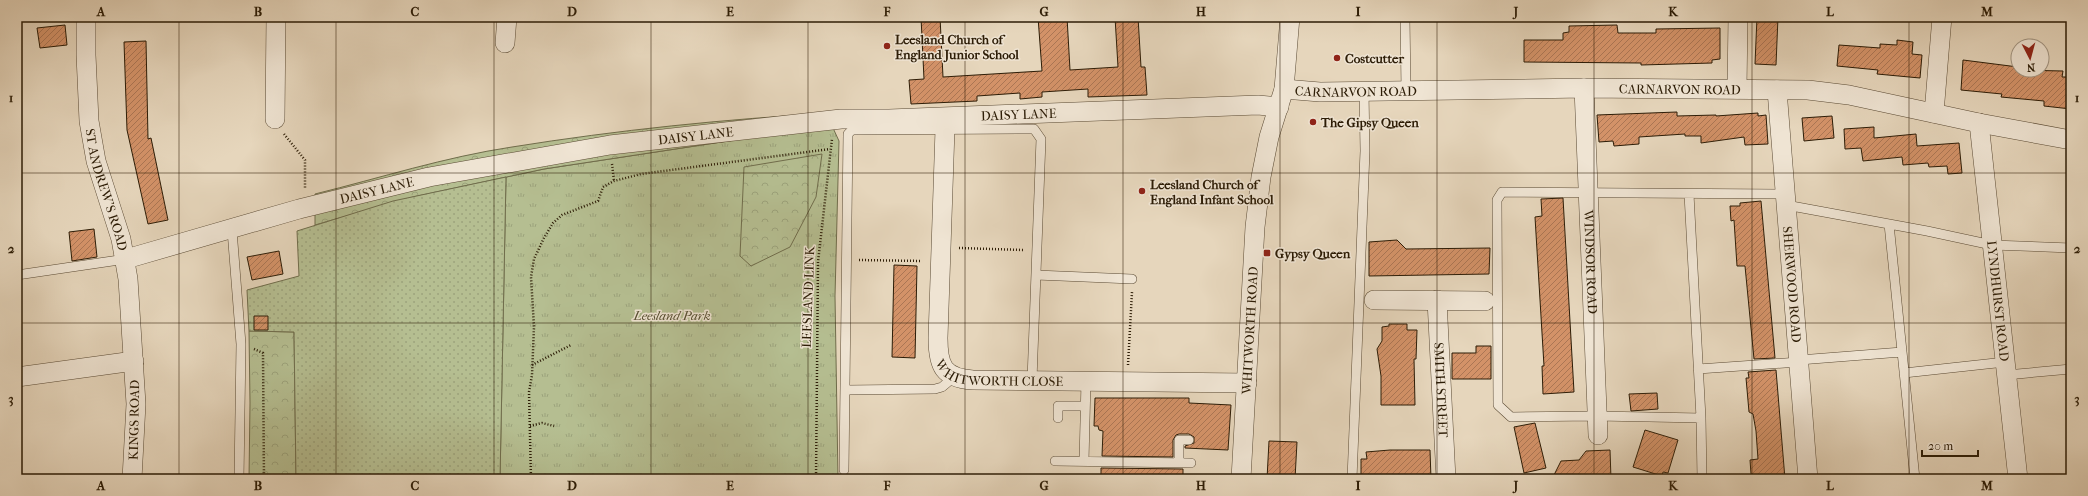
<svg xmlns="http://www.w3.org/2000/svg" width="2088" height="496" font-family="'IM FELL French Canon',serif">
	<style>
		.grass { fill: url(#grass-tufts); stroke: #706d4c }
		.forest { fill: url(#forest-crowns); stroke: #706d4c }
		.garden { fill: url(#garden-dots); stroke: #706d4c }
		.building { fill: url(#building-hatch); stroke: #2c1c06 }
		.lines { fill: none; stroke-linecap: round; stroke-linejoin: round }
		.lane-casing { stroke: #5a4a34; stroke-width: 10 }
		.street-casing { stroke: #5a4a34; stroke-width: 20 }
		.path { stroke: #2c1c06; stroke-width: 2.5; stroke-dasharray: 1 2; stroke-linecap: butt }
		.lane { stroke: #efe4d3; stroke-width: 9 }
		.street { stroke: #efe4d3; stroke-width: 19 }
		.grid { fill: none; stroke: #2c1c06; stroke-width: 1; stroke-opacity: 0.55 }
		.poi-dot { fill: #8f2418; stroke: #efe4d3; stroke-width: 1.5 }
		.labels { text-anchor: middle; dominant-baseline: central; stroke-width: 3; stroke-linejoin: round; paint-order: stroke }
		.poi-label { font-size: 13px; font-weight: bold; fill: #2c1c06; stroke: #efe4d3; text-anchor: start }
		.street-label { font-size: 13px; fill: #2c1c06; stroke: #efe4d3 }
		.park-label { font-size: 13px; font-style: italic; fill: #554d30; stroke: #efe4d3 }
		.neatline { fill: none; stroke: #2c1c06; stroke-width: 1.5 }
		.grid-label { font-size: 13px; text-anchor: middle; font-weight: bold; fill: #2c1c06 }
	</style>
	<defs>
		<pattern id="grass-tufts" width="24" height="20" patternUnits="userSpaceOnUse"><rect width="24" height="20" fill="#b5be91"/><path d="M3 7l-1-3M5 7V3M7 7l1-3M15 17l-1-3M17 17v-4M19 17l1-3" fill="none" stroke="#9ca37c"/></pattern>
		<pattern id="forest-crowns" width="20" height="18" patternUnits="userSpaceOnUse"><rect width="20" height="18" fill="#b5be91"/><path d="M2 6a3 3 0 1 1 6 0M12 15a3 3 0 1 1 6 0" fill="none" stroke="#9ca37c"/></pattern>
		<pattern id="garden-dots" width="8" height="8" patternUnits="userSpaceOnUse"><rect width="8" height="8" fill="#b5be91"/><path d="M2 2h.1M6 6h.1" fill="none" stroke="#9ca37c" stroke-width="1.8" stroke-linecap="round"/></pattern>
		<pattern id="building-hatch" width="6" height="6" patternUnits="userSpaceOnUse"><rect width="6" height="6" fill="#d39268"/><path d="M-1 1l2-2M0 6l6-6M5 7l2-2" fill="none" stroke="#ab7654"/></pattern>
	</defs>
	<rect width="100%" height="100%" fill="#e6d6bc"/>
	<filter id="stains"><feTurbulence type="fractalNoise" baseFrequency=".005" numOctaves="4"/><feColorMatrix values="0 0 0 0 .2 0 0 0 0 .09 0 0 0 0 .02 0 0 0 .5 -.17"/></filter>
	<radialGradient id="worn" r=".72"><stop offset=".6" stop-color="#630" stop-opacity="0"/><stop offset="1" stop-color="#630" stop-opacity=".3"/></radialGradient>
	<path class="grass" d="M833,128L839,141L835,296L838,479H500L506,177L544,169L761,136Z"/>
	<path class="forest" d="M833,113L761,136L544,169L413,197L315,225V194C380,178 445,157 512,147C618,130 725,119 833,113Z
		M822,154L816,197L790,247L751,266L740,256L744,167Z
		M249,331L294,332L296,479H249L250,403Z"/>
	<path class="garden" d="M506,177L500,479H296L294,332L249,331L247,290L299,276L297,231L393,201Z"/>
	<path class="building" d="M921,17H940L943,77L1042,71L1038,17H1067L1070,70L1118,67L1115,17H1138L1141,67H1145L1147,95L1088,97V89L1042,92V97L1020,99V93L977,96V101L911,104L909,80L924,79Z
		M1757,17H1778L1776,65L1755,64Z
		M65,25L67,45L40,48L37,28Z
		M1617,25L1618,33H1656V29L1720,28V59L1712,60V63L1641,65V63L1524,62V40H1563V33L1569,32V26Z
		M1897,40L1913,42L1912,54L1922,55L1920,78L1877,74L1878,70L1837,66L1839,45L1880,48V44L1897,45Z
		M146,41L148,139L151,138L168,220L148,224L127,130L124,42Z
		M1963,60L2018,67V70L2063,71L2062,77H2070L2071,109L2044,106V101L2001,97L2002,94L1961,90Z
		M1677,112V116L1716,115V116L1758,113V116L1766,115L1768,144L1745,145L1744,137L1701,143V136H1685V134L1639,137V144L1614,146L1613,141L1599,142L1597,115Z
		M1832,116L1834,138L1804,141L1802,118Z
		M1874,127V138L1916,134L1917,146L1959,143L1962,173L1948,174L1947,166L1929,167L1928,163L1903,165L1902,157L1863,161L1861,148L1845,149L1844,129Z
		M1563,198L1574,392L1543,394L1542,366H1544L1535,217L1542,216L1541,199Z
		M1761,201L1775,358L1754,359L1745,266H1737L1734,220L1731,221L1730,206H1740V203Z
		M94,229L97,257L72,261L69,232Z
		M1397,240L1406,249L1490,248L1489,274L1369,276V242Z
		M279,251L283,274L252,280L247,257Z
		M894,265L917,266L915,358L892,357Z
		M254,316H268V330H254Z
		M1389,324H1407V330H1417L1416,359H1414L1415,405H1381V376L1377,349L1382,341V327L1389,326Z
		M1476,346H1491V379H1452V353H1476Z
		M1776,370L1785,479H1754L1753,474H1751L1750,460L1758,459L1756,431L1753,414L1749,412L1746,378H1749L1748,372Z
		M1657,393L1658,409L1631,411L1629,394Z
		M1095,398H1189V403L1231,405L1228,450L1185,448V446L1194,443V437L1189,434H1179L1176,435L1173,440V457L1102,456L1103,431L1099,430L1098,426H1094Z
		M1535,423L1546,468L1524,473L1514,427Z
		M1645,430L1678,440L1668,473L1663,472L1662,476L1633,467Z
		M1269,441L1297,442L1295,479H1267Z
		M1390,450H1430L1431,479H1361V459H1367L1366,452Z
		M1610,450L1611,479H1552L1561,461L1579,460L1586,451Z
		M1101,468L1183,469V479H1101Z"/>
	<g class="lines">
		<defs>
			<path id="lane" d="M1405,17L1406,90
				M1689,194L1701,418L1702,479
				M1786,205L1927,231L1992,245L2071,248
				M1889,224L1915,479
				M232,230L241,344L239,479
				M17,275L126,259
				M1036,275L1132,279
				M1799,360L1902,352
				M1698,369L1799,362
				M1904,373L2005,362
				M2006,375L2071,369
				M846,390L935,389L942,387L954,377
				M1058,418V406H1085
				M1701,418L1597,416L1511,417L1498,405L1497,200L1502,192L1785,194
				M1055,461L1191,463
				M1084,461L1086,381
				M1179,463V440H1189
				M844,470L848,134L852,130L1034,129L1041,139L1032,380
				M1352,479L1365,151L1364,91"/>
			<g id="street">
				<path id="s1" d="M86,17V55L89,121L96,161L121,239L128,279L136,404L132,479"/>
				<path d="M505,43L507,17"/>
				<path id="s2" d="M1584,88L1598,435"/>
				<path id="s3" d="M1284,89L1320,92L1584,88L1808,90L1849,95L1979,123L2071,140"/>
				<path d="M1737,89L1738,17"/>
				<path id="s4" d="M1777,90L1808,479"/>
				<path d="M1934,113L1942,17"/>
				<path d="M275,119L276,17"/>
				<path id="s5" d="M1979,123L2018,479"/>
				<path id="s6" d="M945,129L938,338C938,366 943,378 973,380L1247,383"/>
				<path id="s7" d="M126,259L299,209L429,177L610,145L841,119H889L1258,105L1279,107"/>
				<path d="M1374,300L1485,301"/>
				<path id="s8" d="M1437,300L1446,479"/>
				<path d="M17,377L134,361"/>
				<path id="s9" d="M1241,479L1255,227L1261,177L1269,137L1284,89L1290,17"/>
			</g>
		</defs>
		<use href="#lane" class="lane-casing"/>
		<use href="#street" class="street-casing"/>
		<path class="path" d="M284,134L305,160V189
			M612,164L614,181
			M959,248L1024,250
			M859,260L922,261
			M254,349L263,353L264,479
			M532,365L571,345
			M1128,365L1132,292
			M530,426L542,423L554,426
			M531,479L529,392L532,375L534,327L531,277L534,259L544,238L553,223L562,215L598,201L603,187L614,181L641,174L830,149
			M816,479L818,262L832,139"/>
		<use href="#lane" class="lane"/>
		<use href="#street" class="street"/>
	</g>
	<path class="grid" d="M179,17V479M336,17V479M494,17V479M651,17V479M808,17V479M965,17V479M1123,17V479M1280,17V479M1437,17V479M1594,17V479M1752,17V479M1909,17V479M17,173H2071M17,323H2071"/>
	<g class="poi-dot">
		<circle cx="887" cy="46" r="4"/>
		<circle cx="1337" cy="58" r="4"/>
		<circle cx="1313" cy="122" r="4"/>
		<circle cx="1142" cy="191" r="4"/>
		<rect x="1263" y="249" width="8" height="8" rx="2"/>
	</g>
	<g class="labels">
		<g class="poi-label">
			<text x="895" y="39">Leesland Church of<tspan x="895" dy="15">England Junior School</tspan></text>
			<text x="1345" y="58">Costcutter</text>
			<text x="1321" y="122">The Gipsy Queen</text>
			<text x="1150" y="184">Leesland Church of<tspan x="1150" dy="15">England Infant School</tspan></text>
			<text x="1275" y="253">Gypsy Queen</text>
		</g>
		<g class="street-label">
			<text stroke="none"><textPath href="#s3" startOffset="396">CARNARVON ROAD</textPath></text>
			<text stroke="none"><textPath href="#s3" startOffset="72">CARNARVON ROAD</textPath></text>
			<text stroke="none"><textPath href="#s7" startOffset="908">DAISY LANE</textPath></text>
			<text stroke="none"><textPath href="#s7" startOffset="584">DAISY LANE</textPath></text>
			<text stroke="none"><textPath href="#s1" startOffset="175">ST ANDREW'S ROAD</textPath></text>
			<text stroke="none"><textPath href="#s7" startOffset="260">DAISY LANE</textPath></text>
			<text stroke="none"><textPath href="#s2" startOffset="174">WINDSOR ROAD</textPath></text>
			<text stroke="none"><textPath href="#s4" startOffset="195">SHERWOOD ROAD</textPath></text>
			<text transform="translate(808 297) rotate(-88)">LEESLAND LINK</text>
			<text stroke="none"><textPath href="#s5" startOffset="179">LYNDHURST ROAD</textPath></text>
			<text stroke="none"><textPath href="#s9" startOffset="149">WHITWORTH ROAD</textPath></text>
			<text stroke="none"><textPath href="#s6" startOffset="297">WHITWORTH CLOSE</textPath></text>
			<text stroke="none"><textPath href="#s8" startOffset="90">SMITH STREET</textPath></text>
			<text transform="translate(134 420) rotate(-89)">KINGS ROAD</text>
		</g>
		<g class="park-label">
			<text x="672" y="315">Leesland Park</text>
		</g>
	</g>
	<rect width="2088" height="496" fill="none" stroke="#e6d6bc" stroke-width="44"/>
	<g transform="translate(2030 58) rotate(174)"><circle r="19" fill="#efe4d3" stroke="#a19481"/>
	<path d="M0-3L7 15L0 10L-7 15Z" fill="#8f2418"/>
	<text y="-6" font-size="11" font-weight="bold" text-anchor="middle" fill="#2c1c06">N</text>
	</g>
	<path d="M1922 450v6h56v-6" fill="none" stroke="#2c1c06" stroke-width="2"/>
	<text x="1928" y="450" font-size="12" fill="#2c1c06" stroke="#efe4d3" stroke-width="3" paint-order="stroke">20 m</text>
	<rect x="22" y="22" width="2044" height="452" class="neatline"/>
	<g class="grid-label">
		<text x="101" y="16">A</text>
		<text x="258" y="16">B</text>
		<text x="415" y="16">C</text>
		<text x="572" y="16">D</text>
		<text x="730" y="16">E</text>
		<text x="887" y="16">F</text>
		<text x="1044" y="16">G</text>
		<text x="1201" y="16">H</text>
		<text x="1358" y="16">I</text>
		<text x="1516" y="16">J</text>
		<text x="1673" y="16">K</text>
		<text x="1830" y="16">L</text>
		<text x="1987" y="16">M</text>
		<text x="11" y="102">1</text>
		<text x="2077" y="102">1</text>
		<text x="11" y="253">2</text>
		<text x="2077" y="253">2</text>
		<text x="11" y="403">3</text>
		<text x="2077" y="403">3</text>
		<text x="101" y="490">A</text>
		<text x="258" y="490">B</text>
		<text x="415" y="490">C</text>
		<text x="572" y="490">D</text>
		<text x="730" y="490">E</text>
		<text x="887" y="490">F</text>
		<text x="1044" y="490">G</text>
		<text x="1201" y="490">H</text>
		<text x="1358" y="490">I</text>
		<text x="1516" y="490">J</text>
		<text x="1673" y="490">K</text>
		<text x="1830" y="490">L</text>
		<text x="1987" y="490">M</text>
	</g>
	<rect width="100%" height="100%" filter="url(#stains)"/>
	<rect width="100%" height="100%" fill="url(#worn)"/>
</svg>
